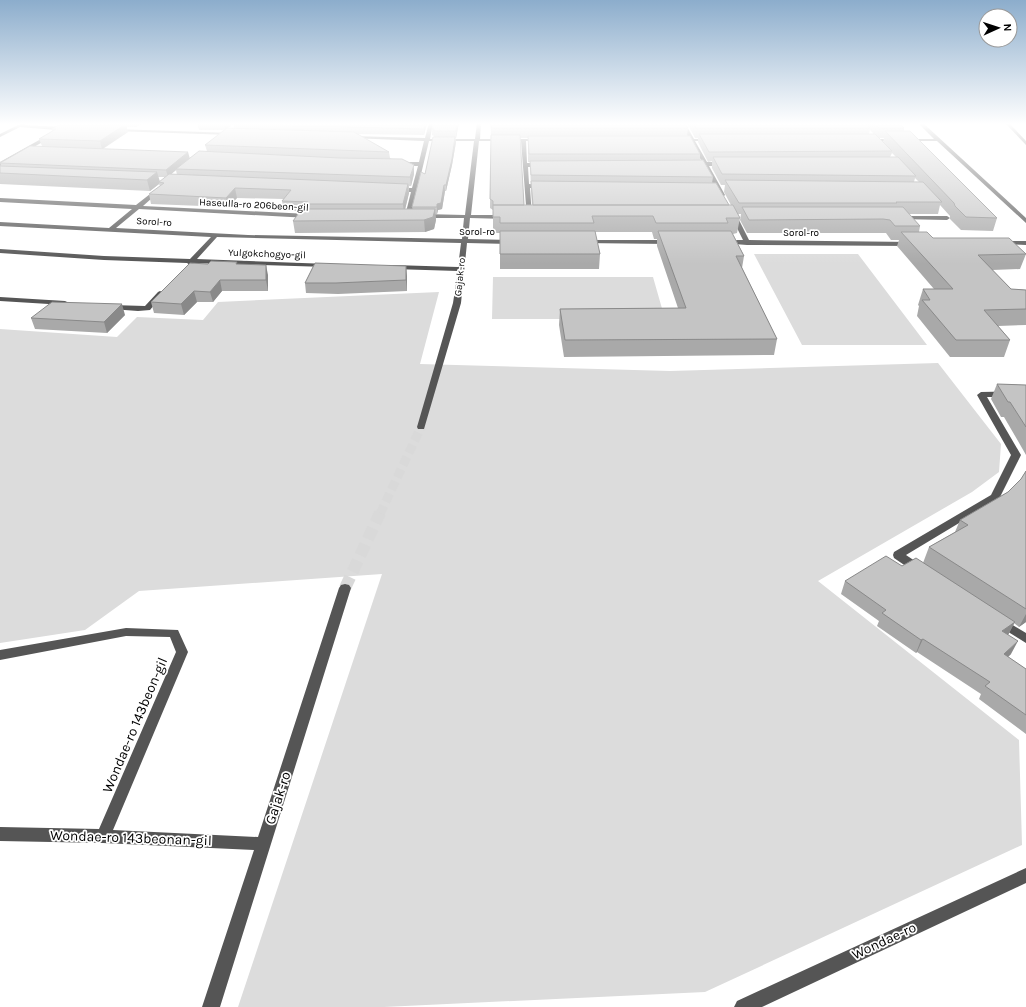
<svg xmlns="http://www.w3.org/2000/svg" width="1026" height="1007" font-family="Karla,sans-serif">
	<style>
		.green { fill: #dcdcdc }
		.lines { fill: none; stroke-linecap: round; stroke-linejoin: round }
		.minor-tunnel-far1 { stroke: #d9d9d9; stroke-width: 9; stroke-dasharray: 9 4.5; stroke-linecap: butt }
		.minor-tunnel { stroke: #d9d9d9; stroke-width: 12; stroke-dasharray: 12 6; stroke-linecap: butt }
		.minor { fill: #555; fill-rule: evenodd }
		.wall { fill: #a9a9a9; fill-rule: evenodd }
		.shaded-wall { fill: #898989 }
		.building { fill: #c4c4c4; stroke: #898989 }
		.labels { text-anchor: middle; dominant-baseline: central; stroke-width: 3.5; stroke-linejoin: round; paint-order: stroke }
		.far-street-label { font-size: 10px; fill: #000; stroke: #fff }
		.near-street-label { font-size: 14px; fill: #000; stroke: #fff }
	</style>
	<rect width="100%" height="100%" fill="#fff"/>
	<path class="green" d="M754,254H858L927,345H802Z
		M493,277H653L665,319H492Z
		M439,292L420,364L670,371L938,363L1001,444L999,472L972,492L818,581L1019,740L1022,845L705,992L384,1007H238L382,574L139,591L85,630L0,643V329L117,337L137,317L203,320L218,302Z"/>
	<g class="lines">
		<path class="minor-tunnel-far1" d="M380,514L421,427"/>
		<path class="minor-tunnel" d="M345,588L380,513"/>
		<path class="minor" d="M22,123H25V125L62,127L70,123H75L68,128L69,130H64L0,166V162L57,130L20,127L0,137V134Z
			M429,123H433L430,139H475L477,123H481L480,139H543L541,141H526L527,163H543L546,165L543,167H528L529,184L545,185L548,187L545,189L530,188L532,217L527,218L521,141H479L471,215H507L510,217L507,219L470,218L468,239L514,240L517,242L514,244L467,243L461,303L424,429H418L417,427L453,303L458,271L393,269L390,267L393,265L458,267L461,243L217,237L197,259L329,264L330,265L327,267L194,263L190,265L187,263L104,260L0,253V249L104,256L190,259L211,237L0,226V222L109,228L132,209L0,202V198L136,205L159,187L161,188V190L143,206L309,214L312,216L309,218L139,209L116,228L248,235L462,239L464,218H423L420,216L423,214L465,215L474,141H429L411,216L408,218L405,216L411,192H396L393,190L396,188H412L418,166H399L396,164L399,162H419L424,141L351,138L349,137L351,136L425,138Z
			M681,123H685L694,139H711L713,140L711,141H695L707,162H725L728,164L725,166H709L725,195L724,196L719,195L703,166H693L690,164L702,162L691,141H679L677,140L689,139Z
			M918,123H923L1026,218V223L937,141H867L865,140L867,139H934Z
			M1005,123H1009L1026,141V145Z
			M115,129L233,133L235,134L233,135L113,131Z
			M733,212L736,214L749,240L912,242L915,244L912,246L747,245L722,243V241L724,240H743L730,214Z
			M901,216H947L950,218L947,220L899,219V217Z
			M584,240H670L673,242L670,244L582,243V241Z
			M1002,241H1026V245L1000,244V242Z
			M160,291L164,293L150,310L138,311L111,309L107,307L111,305L145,306L158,292Z
			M0,297L65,301L69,303L65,305L0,301Z
			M1026,391V397H987L1021,455L999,499L906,555L924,567L925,570L924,573H916L894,558L893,555L894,552L991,495L1011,455L977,395L981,392Z
			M345,584L349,585L351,588L220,1007H202L254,850L103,843L0,841V827L99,829L176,652L170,637L126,636L0,660V650L126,628L178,630L188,652L113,830L258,837L339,588L341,585Z
			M1001,618L1026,633V643L997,625L995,622L997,619Z
			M1026,868V883L762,1007H734L737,1001Z"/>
	</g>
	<path class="wall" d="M62,123H142L136,127H126L128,132L103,149L190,158L207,151L205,145L224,130H199L197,123H234L228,128L234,129V124L427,123L424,135L357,134L389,152L390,158L414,174L411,186H409V193L405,209H413L412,207L425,174L434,137V136L432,135V129L459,123L456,138H455L456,142L452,165L446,191H445L442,209L438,210L437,214H435L436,220L434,229L425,232L295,233L293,221L300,211H284L282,201L284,199L237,198L228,207L151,204L149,194L160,186L159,184L150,191L0,184V166H1L0,162L42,146L39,139L52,131V129ZM176,170L177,175L171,174ZM158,177H165L160,182Z
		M491,123L688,128L687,136L700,154V160L713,177L712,183L729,205H731L724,192L725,185H721L712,168V161L708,162L698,142V138H695L687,123H898L904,128V131L997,218L993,231L961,230L950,219V216L940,205L938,214H908L920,226L919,232L933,238L1026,254L1020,269L992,270L1011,289L1026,290V325L998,326L1010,340L1004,357H950L917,316L919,306L918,305L923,289H934L897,246L899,240H891L886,233H747L740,220L741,214H738L740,218L737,233L733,234L744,256L742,268L777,339L774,355L564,357L559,325L560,309L678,308L657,246V239H654L652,232H595L600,254L599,269H500V233H493V210L490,208ZM870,130L873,133V134H869ZM520,138H528V162H530L531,190L532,205H524ZM878,138H884L883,142ZM892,153L896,157H890ZM915,178L919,182H914Z
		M208,264H237L268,275V291H222L213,302H197L184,315L154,313L151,302Z
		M407,276V291L338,294L306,293L305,283Z
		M125,315L107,333L35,329L31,318Z
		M997,384L1026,385V455L1018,441L1004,417H1001L991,399Z
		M1026,471V622L1019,627L1014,623L1008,635L1011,654L1008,657L1026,669V734L979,699L981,694L917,652L916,653L877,626L879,621L841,594L845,581L902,566L923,563L929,547L955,532L960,520L1008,492L1021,479Z"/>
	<path class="shaded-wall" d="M134,123H142L136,127Z
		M226,123H234L225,130L224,124Z
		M425,123H427L424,135V129Z
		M458,123H459L456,138V131Z
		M126,124L128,132L102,149L100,141Z
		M455,137L456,142L452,165L446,191V185Z
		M188,152L190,159L176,169V170L168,177L166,170Z
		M414,165V174L411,186L410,177Z
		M157,172L160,182H159V184L150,191L147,180Z
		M408,184L409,193L404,214L403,204Z
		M444,185L445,191L442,209L438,210L437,214V204Z
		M235,188L237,198L228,207L226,198Z
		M435,209L436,220L434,229L425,232L424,220Z
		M266,265L268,275V291L266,280Z
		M406,266L407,276V291L406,280Z
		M220,280L222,291L213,302L210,292Z
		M194,291L197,302L184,315L181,304Z
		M122,304L125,315L107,333L104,322Z
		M1026,614V622L1019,627Z
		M1015,622L1008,635L1002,631Z
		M923,639L917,652L916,653L921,640Z
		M1018,641L1011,654L997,667L1004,654Z"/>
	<path class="building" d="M62,123H73L126,124L100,141L39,139L56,129H52Z
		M197,123H226L224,124Z
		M235,123H425L424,129L234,124Z
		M433,123H458L456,131H434V129H432Z
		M491,123H685L688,128H491Z
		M693,123H865L870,128H696Z
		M873,123H898L904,128H879Z
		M227,128L354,132L389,152L205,145Z
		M885,131H910L997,218L966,217L955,206L954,203Z
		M699,134H875L892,151L709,152Z
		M491,135H520L524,205H493V201L490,199Z
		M528,136H690L700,154H529Z
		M433,137H455L452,159L446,185H444L441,203L437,204V207H412L421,172L425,174Z
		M30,146L188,152L166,170L0,163Z
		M199,151L340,158L402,159L414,165L410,177L176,169Z
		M713,157H898L916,176L722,174Z
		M703,160L713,177L531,175L530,161Z
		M0,166L157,172L147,180L0,173Z
		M169,174L408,184L403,204H307L308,202L282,201L291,190L235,188L226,198L149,194L164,183L159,182Z
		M725,180L923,182L942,202H896L897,203H739Z
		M531,181L716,183L729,205H533Z
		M493,205H733L740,218H726L728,223H656L653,216H592L594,223H500V217H493Z
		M742,207H903L920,226H895L890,220L883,219L749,220Z
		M302,209H435L433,217L424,220L293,221Z
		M500,231H595L600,254H500Z
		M658,231H731L744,256H736L777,339L565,340L560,309L686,308Z
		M901,232H927L933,238H1009L1026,254L978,255L1011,289L1026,290V309L984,310L1010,340H956L922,300H930L923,289H953Z
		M211,261L237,262L236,264L266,265V280H220L210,292L194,291L181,304L151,302L190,263L208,264Z
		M315,263L406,266V280L336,283H305Z
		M52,302L122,304L104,322L31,318Z
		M997,384L1026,385V427L1010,402H1008Z
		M1026,471V609L929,547L968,525L960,520L1008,492L1021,479Z
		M886,556L902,566L916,558L1015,622L1002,631L1018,641L1004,654L1026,669V715L985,686L990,682L923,639L921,640L882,613L886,610L845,581Z"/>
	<linearGradient id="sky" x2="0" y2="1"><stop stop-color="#8cadcc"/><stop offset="0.47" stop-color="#fff"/><stop offset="1" stop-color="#fff" stop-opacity="0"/></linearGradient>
	<rect width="1026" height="264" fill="url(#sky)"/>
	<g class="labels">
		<g class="far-street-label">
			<text transform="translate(254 205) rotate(3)">Haseulla-ro 206beon-gil</text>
			<text transform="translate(154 222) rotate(3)">Sorol-ro</text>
			<text x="477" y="232">Sorol-ro</text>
			<text x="801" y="233">Sorol-ro</text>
			<text transform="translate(267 254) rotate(2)">Yulgokchogyo-gil</text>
			<text transform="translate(460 277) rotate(-84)">Gajak-ro</text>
		</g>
		<g class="near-street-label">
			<text transform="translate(135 725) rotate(-67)">Wondae-ro 143beon-gil</text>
			<text transform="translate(278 798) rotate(-72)">Gajak-ro</text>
			<text transform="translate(131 838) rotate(2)">Wondae-ro 143beonan-gil</text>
			<text transform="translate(884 941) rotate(-25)">Wondae-ro</text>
		</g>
	</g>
	<g transform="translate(998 28) rotate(87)"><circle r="19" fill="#ffffff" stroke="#999999"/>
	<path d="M0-3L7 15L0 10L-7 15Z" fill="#000000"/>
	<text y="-6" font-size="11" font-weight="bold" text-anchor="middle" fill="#000000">N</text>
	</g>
</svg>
